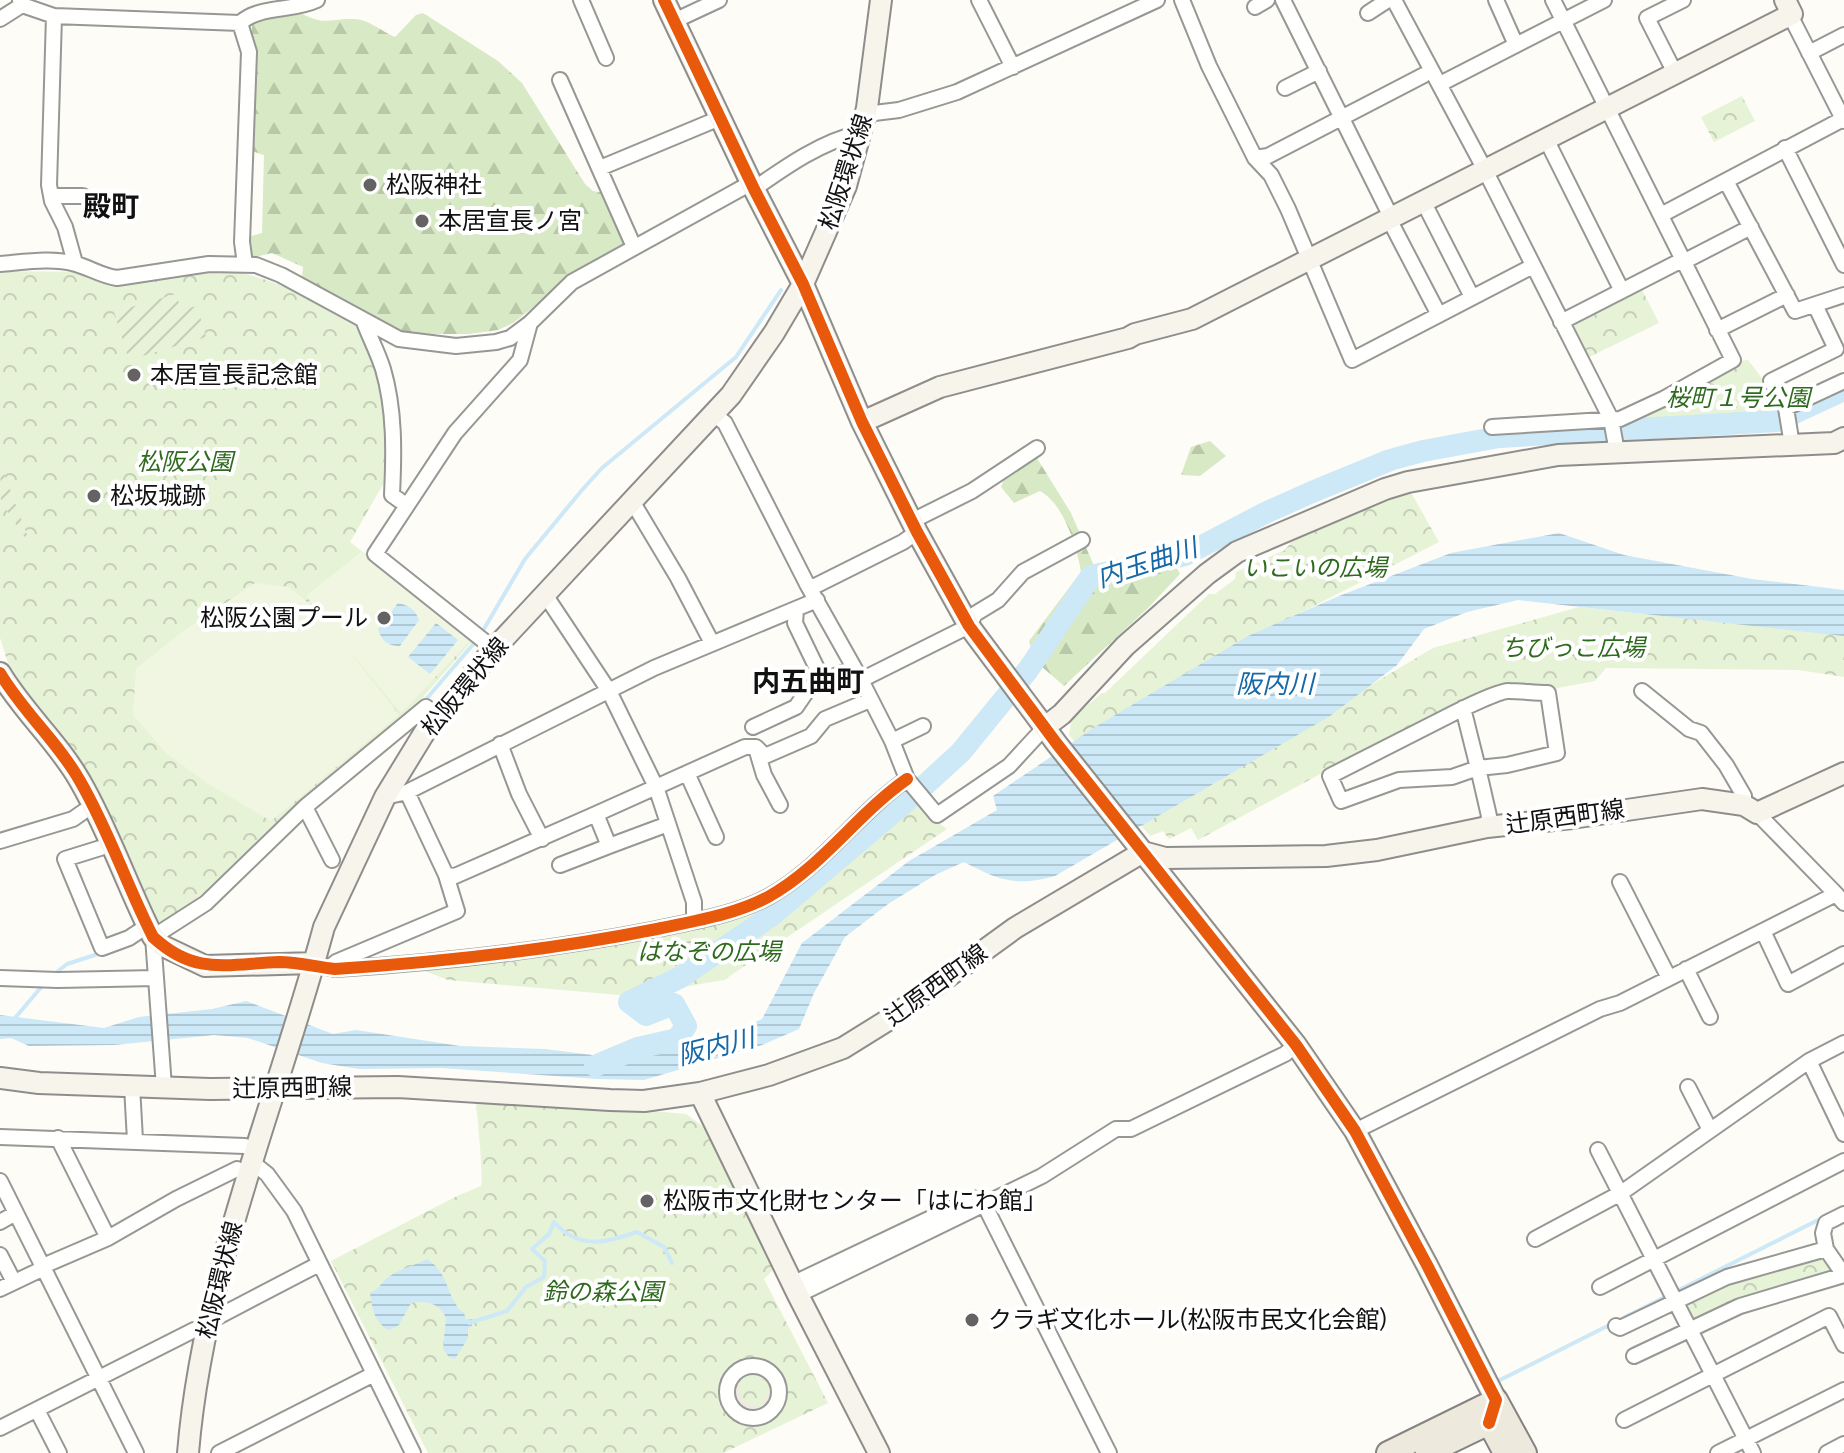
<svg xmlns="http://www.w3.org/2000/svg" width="1844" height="1453" font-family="Bitter,'Noto Sans JP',serif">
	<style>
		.forest { fill: url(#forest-firs) }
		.park { fill: url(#park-crowns) }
		.garden { fill: url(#garden-furrows) }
		.pitch { fill: #f0f6e1 }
		.plaza { fill: #edebe2 }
		.water { fill: url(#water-rules) }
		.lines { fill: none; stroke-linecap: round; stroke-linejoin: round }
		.stream { stroke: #cde8f7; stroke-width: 4 }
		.river { stroke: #cde8f7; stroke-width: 22 }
		.street-casing { stroke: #979795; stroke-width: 18 }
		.secondary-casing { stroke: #8e8d8b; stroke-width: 24 }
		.primary-casing { stroke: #858482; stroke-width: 26 }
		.street { stroke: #fffffe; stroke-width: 14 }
		.secondary { stroke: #f6f4eb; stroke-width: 20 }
		.primary { stroke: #ede9dc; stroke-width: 22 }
		.cycleway-casing { stroke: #fff; stroke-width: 17 }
		.cycleway { stroke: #e8590c; stroke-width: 12 }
		.poi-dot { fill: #646362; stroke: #fff; stroke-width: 3 }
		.labels { text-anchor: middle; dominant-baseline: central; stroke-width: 8; stroke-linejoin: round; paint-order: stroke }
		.street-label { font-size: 24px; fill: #111; stroke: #fff }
		.poi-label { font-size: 24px; fill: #111; stroke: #fff; text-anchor: start }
		.park-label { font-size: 24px; font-style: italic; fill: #2f6b1f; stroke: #fff }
		.water-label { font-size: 26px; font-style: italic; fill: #1768a6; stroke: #fff }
		.quarter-label { font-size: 28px; font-weight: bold; fill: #111; stroke: #fff }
	</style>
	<defs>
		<pattern id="forest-firs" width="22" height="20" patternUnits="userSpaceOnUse" patternTransform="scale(2)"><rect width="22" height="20" fill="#d8eac5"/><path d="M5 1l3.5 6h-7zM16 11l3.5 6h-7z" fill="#b8c8a8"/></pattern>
		<pattern id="park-crowns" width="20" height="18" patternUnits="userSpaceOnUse" patternTransform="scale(2)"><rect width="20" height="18" fill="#e7f3d7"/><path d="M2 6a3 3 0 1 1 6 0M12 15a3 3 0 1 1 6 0" fill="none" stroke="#c5cfb8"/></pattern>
		<pattern id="garden-furrows" width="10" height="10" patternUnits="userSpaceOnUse" patternTransform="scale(2)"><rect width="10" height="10" fill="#e7f3d7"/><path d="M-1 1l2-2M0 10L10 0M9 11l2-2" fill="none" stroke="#c5cfb8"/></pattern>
		<pattern id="water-rules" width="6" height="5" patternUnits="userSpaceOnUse" patternTransform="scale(2)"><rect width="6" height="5" fill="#cde8f7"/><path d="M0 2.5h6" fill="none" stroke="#afc6d3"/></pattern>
	</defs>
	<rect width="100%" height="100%" fill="#fdfcf7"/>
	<path class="forest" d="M299,12C325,27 329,18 355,19C370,20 382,32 395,37L416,15L423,13L498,61L522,83L585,184L593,191L604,193L627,241L625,246L568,280L513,323L498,330L469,334H407L390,328L302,279L303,267L272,253L251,258L248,250V237L262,233L264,155L252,151V18Z
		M1210,441L1226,456L1200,476L1181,475L1191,447Z
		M1035,455L1071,513L1098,575L1110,583L1177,568L1180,574L1148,608L1064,686L1041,666L1025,677L1018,669L1033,654L1029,641L1081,572C1077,547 1064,504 1040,491L1014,503L1001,487L1006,474Z"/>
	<path class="park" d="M1742,96L1755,121L1714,142L1701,117Z
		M215,269C274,275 308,299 359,326L387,396L389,474L350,542L474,639L409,713L228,873L182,910L160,923L148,905L104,805L72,747L22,685L8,663L0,638V271L80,272L106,282Z
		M1640,286L1659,323L1585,359L1569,327L1571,321Z
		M1748,360C1764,379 1777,400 1782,425L1778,430H1705L1678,434H1623L1621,423L1739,361Z
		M1409,489L1439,542L1240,644L1077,745L1069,735L1072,718L1102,693H1105L1209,594H1215L1235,579L1236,572L1285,550L1292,541Z
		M1579,607L1844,635V677L1798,670L1606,668L1595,681L1552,689H1520L1441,715L1324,772L1198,840L1191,828L1169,839L1163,831L1150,836L1139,823L1433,648Z
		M905,789L909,790L934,820L947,829L724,980L630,996L448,980L417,968L746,912Z
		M476,1101L576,1110L629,1109L686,1114L705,1128L776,1267L764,1279L828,1403L723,1453H428L331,1261L457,1196L481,1186C484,1178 477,1116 476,1101Z
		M1822,1256L1834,1277L1693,1324L1681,1303L1744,1277Z"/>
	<path class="garden" d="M176,294L181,310L197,306L206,337L129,360L114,312Z
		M0,463L32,548L1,502Z"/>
	<path class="pitch" d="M361,552L471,640L401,713L340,639L399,715L271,821L207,783L167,754L133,715L136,669L179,634L255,583L289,587L317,610L306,596Z"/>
	<path class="plaza" d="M753,1366L769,1372L778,1387L775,1405L766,1413L762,1403L770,1391L768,1385L764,1379L758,1376H749L745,1378L741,1370Z
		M737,1372L742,1380L739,1388L741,1399L748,1404L759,1405L763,1416L755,1418L739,1414L728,1401V1385Z"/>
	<path class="water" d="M1559,533L1624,555L1752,579L1844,590V636L1518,600L1467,612L1424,629L1397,665L1330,716L1055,876C1016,887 998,880 964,862L935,875L888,904L845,937L814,993L799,1029L762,1045L644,1080L598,1079L441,1068L359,1069L322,1063L248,1038L214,1035L114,1045L29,1046L11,1038L0,1039V1015L104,1028L139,1017L212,1009L246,1001L333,1034L356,1030L460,1046L545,1049L600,1056L644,1053L715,1039L762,1019L802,943L909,861L997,810L993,796L1095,727L1248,636L1339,596L1451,553Z
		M398,603C408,605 416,610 419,620L400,646C387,646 382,641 378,629Z
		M436,623L458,640L430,674L408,657Z
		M427,1259C451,1274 447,1303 464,1313L466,1320L470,1319L472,1326L468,1328V1338L455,1359L449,1357L443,1349L446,1318C440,1303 426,1300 411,1303L399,1325L389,1330C374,1322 372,1308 370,1293C379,1289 379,1286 385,1280C395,1270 414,1266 427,1259Z"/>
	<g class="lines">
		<path class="stream" d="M481,634L525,559L582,490L602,468L736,357L781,290
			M422,704L476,641
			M52,976L67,964L101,953
			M15,1018L43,985
			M1675,1292L1824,1217
			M469,1323L507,1311L526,1287L544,1277L545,1261L532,1249L549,1234L554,1222C579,1250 605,1243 637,1232L664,1247L672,1263
			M1500,1380L1667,1296"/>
		<path class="river" d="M595,1066L638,1048L677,1039L686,1026L674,1004L646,1015L629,1002L681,977L771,916L924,786L961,752L1028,670L1091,576L1185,555L1265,513L1312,492L1390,460L1423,451L1499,437L1777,421L1844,390"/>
		<defs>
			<path id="street" d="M20,0L22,5L54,16L240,23C260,5 292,12 317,0
				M581,0L606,58
				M979,0L1013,67
				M1182,0L1209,66L1255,158L1271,175L1288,209L1352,360L1533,266
				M1283,0L1391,217
				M1394,0L1485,170L1611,419L1617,452
				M1496,0L1516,45
				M1255,7L1267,0
				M1368,13L1388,0
				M1790,15L1844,121
				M54,16L49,185L52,201L65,227L75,263
				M0,19L22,5
				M674,21L719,0
				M240,23L249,52L242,242L245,264
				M1809,53L1844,35
				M1676,75L1647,18L1683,0
				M560,80L634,247
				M1440,84L1604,0
				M1285,88L1319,71
				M866,114L899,110L957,92L1157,0
				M1546,139L1622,291
				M1785,148L1844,265
				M1255,158L1268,156L1424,75
				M600,168L720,118
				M1726,181L1795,311L1844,295
				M754,189C788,165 821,142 862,132
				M51,196H83
				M1423,201L1472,297
				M1661,215L1843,119
				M1389,219L1439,315
				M1685,261L1751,227
				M0,264C24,262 52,257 76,264C90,268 102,276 117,278L209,264L256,265L281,275L399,339L456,346L496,342L510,338L530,323L572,282L751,183
				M364,322C370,338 378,353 383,369C395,410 394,453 392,495L406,505
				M1561,322L1684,259
				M1717,330L1787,295
				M1786,408L1844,381
				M714,414L725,423L807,584L861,680
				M1492,427L1620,419L1663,399L1733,360L1553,0
				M1792,445L1786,408L1771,381L1836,349L1815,305
				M632,501L678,578L712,643
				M912,521L972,491L1037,448
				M811,588L903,542L917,532
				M546,596L609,691L656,787L694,902V921
				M494,649L375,554L455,433L520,360L530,323
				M823,681L847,671
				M1642,691L1689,729L1701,733L1726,765L1744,796V805
				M1463,708L1478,768L1452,777L1399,780L1341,801L1330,776L1454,713C1464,708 1501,690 1509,691C1522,691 1534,693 1548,693L1557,753L1507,765L1478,768L1489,816L1487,827
				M753,727L796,707L809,688L823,681L795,623L796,610
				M1045,727L1009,766L937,815L907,779L892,741L861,680L969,626L975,614L998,600L1023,572L1082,540
				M892,741L923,726
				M500,744L519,794L542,839
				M756,748L764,775L780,805
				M687,773L716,837
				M407,792L446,875
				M385,797L407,792L654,668L817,600
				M305,807L332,860
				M1757,813L1836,894
				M668,824L609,846L596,814L745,747H756L765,756L811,736L825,719L870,700
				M0,841L73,819L93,805
				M110,845L65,859L102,948L129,938L147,926
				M560,865L609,846
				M1620,882L1669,978
				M1763,931L1788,984L1844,954
				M314,963L335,969C443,962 551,950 657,929C694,921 734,915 768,897C822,867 857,814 907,779
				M329,968L336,962L457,911L446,875L455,876L596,814
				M1686,969L1710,1017
				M0,978L58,980L156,978
				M1809,1061L1844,1043
				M132,1086L135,1140
				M164,1087L153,937L206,903L305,807L426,707L438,717
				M1688,1087L1710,1130
				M1355,1131L1600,1009L1620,1003L1836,894L1844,903
				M0,1137L245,1146
				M58,1138L108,1238
				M1598,1150L1753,1453
				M253,1163L267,1174L294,1211L413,1453
				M0,1181L136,1453
				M984,1204L1109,1453
				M0,1222L16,1213
				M1535,1239L1621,1193L1809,1061L1844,1134
				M1826,1249L1844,1275
				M0,1255L14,1282
				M43,1266L108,1238L176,1199L237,1169
				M792,1284L973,1198
				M1600,1287L1844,1161
				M0,1289L44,1268
				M798,1295L1042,1176L1116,1129H1131L1285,1054L1296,1045
				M208,1322L319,1264
				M1616,1326L1620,1328L1727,1277L1826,1249L1823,1233L1826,1223L1844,1214
				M1634,1356L1740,1306L1844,1275
				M727 1392a26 26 0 1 1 52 0a26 26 0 1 1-52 0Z
				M37,1410L59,1453
				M1624,1420L1829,1316L1844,1345
				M0,1428L194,1330
				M219,1453L374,1374
				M1718,1453L1844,1390
				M1827,1453L1844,1444"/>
			<path id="secondary" d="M664,0L754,189L803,284L862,422L917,532L969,626L1057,744L1296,1045L1355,1131L1427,1265L1496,1400L1491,1415
				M862,422L940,387L1128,338L1135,334L1192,319L1792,14L1785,0
				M0,673C24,713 58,742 80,781C109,831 127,886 153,937L163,946L205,966L314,963
				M1045,727L1062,714L1125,646L1207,574L1237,552L1385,489L1408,482L1558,455L1834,443L1844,438
				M0,1078L39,1083L210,1089L398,1087L610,1100L644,1101L700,1093L769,1075L843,1048L888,1020L1015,928L1143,852L1165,858L1326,856L1377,850L1487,827L1572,818L1702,799L1744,805L1757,813L1844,773
				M700,1093L798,1295L879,1453
				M188,1453C203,1271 277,1102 324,927L385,797L426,730L494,649L731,395L774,333L803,284L846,186L867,108L881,0"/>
			<path id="primary" d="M1388,1453L1496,1400L1525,1453
				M1427,1453L1489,1423L1505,1453"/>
		</defs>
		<use href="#street" class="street-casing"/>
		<use href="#secondary" class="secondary-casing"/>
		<use href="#primary" class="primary-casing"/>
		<use href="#street" class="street"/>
		<use href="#secondary" class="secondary"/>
		<use href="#primary" class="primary"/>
		<defs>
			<path id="cycleway" d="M664,0L754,189L803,284L862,422L917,532L969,626L1057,744L1296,1045L1355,1131L1427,1265L1496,1400L1489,1423
				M0,673C24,713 58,742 80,781C109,831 127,886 153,937C195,976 227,964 279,962C299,962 316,967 335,969C443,962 551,950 657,929C694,921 734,915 768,897C822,867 857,814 907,779"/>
		</defs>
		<use href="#cycleway" class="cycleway-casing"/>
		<use href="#cycleway" class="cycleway"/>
	</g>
	<g class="poi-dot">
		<circle cx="370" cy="185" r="8"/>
		<circle cx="422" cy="221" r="8"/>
		<circle cx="134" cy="375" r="8"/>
		<circle cx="94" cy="496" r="8"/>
		<circle cx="384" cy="618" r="8"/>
		<circle cx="647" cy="1201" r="8"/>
		<circle cx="972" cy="1320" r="8"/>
	</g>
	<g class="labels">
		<g class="street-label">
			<text transform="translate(846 172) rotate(-72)">松阪環状線</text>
			<text transform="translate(465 687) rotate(-50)">松阪環状線</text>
			<text transform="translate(1565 817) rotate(-8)">辻原西町線</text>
			<text transform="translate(936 985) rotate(-36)">辻原西町線</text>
			<text transform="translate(292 1088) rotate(-1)">辻原西町線</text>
			<text transform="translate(220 1280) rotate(-76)">松阪環状線</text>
		</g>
		<g class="poi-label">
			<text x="386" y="185">松阪神社</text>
			<text x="438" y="221">本居宣長ノ宮</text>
			<text x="150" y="375">本居宣長記念館</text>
			<text x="110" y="496">松坂城跡</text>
			<text x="368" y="618" text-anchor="end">松阪公園プール</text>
			<text x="663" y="1201">松阪市文化財センター「はにわ館」</text>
			<text x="988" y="1320">クラギ文化ホール(松阪市民文化会館)</text>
		</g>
		<g class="park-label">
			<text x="1738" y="398">桜町１号公園</text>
			<text x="185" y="462">松阪公園</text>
			<text x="1315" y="568">いこいの広場</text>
			<text x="1573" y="648">ちびっこ広場</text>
			<text x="709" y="952">はなぞの広場</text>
			<text x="603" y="1292">鈴の森公園</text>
		</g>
		<g class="water-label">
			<text transform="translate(1147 563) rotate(-18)">内玉曲川</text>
			<text x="1275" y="684">阪内川</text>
			<text transform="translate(716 1047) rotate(-14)">阪内川</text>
		</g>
		<g class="quarter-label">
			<text x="111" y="206">殿町</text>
			<text x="808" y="681">内五曲町</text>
		</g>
	</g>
</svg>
